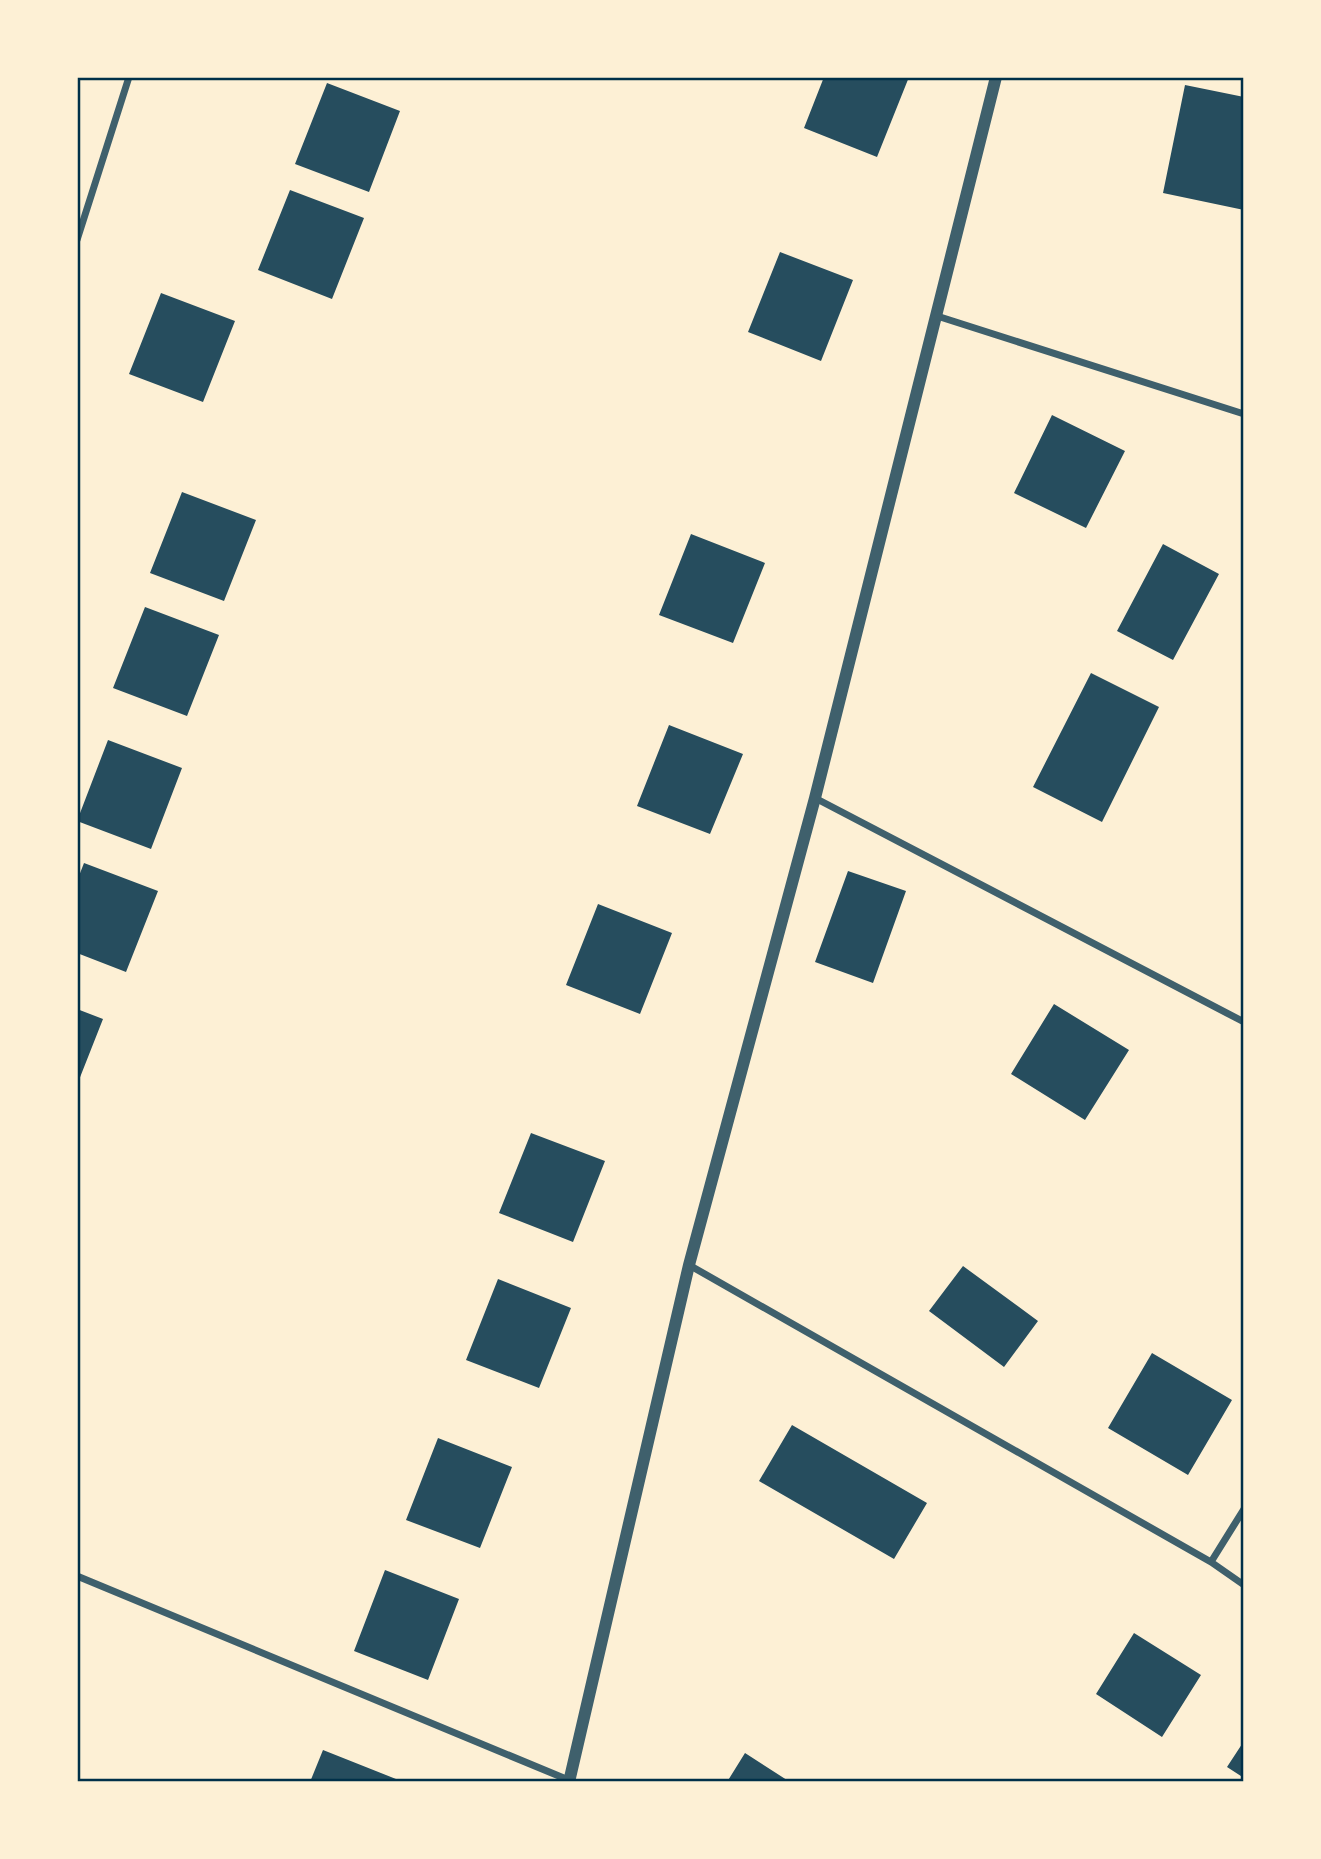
<svg xmlns="http://www.w3.org/2000/svg" width="1321" height="1859" font-family="'Noto Sans',sans-serif">
	<style>
		.building { fill: #264d5e }
		.lines { fill: none; stroke-linecap: round; stroke-linejoin: round }
		.minor { stroke: #3f606c; stroke-width: 7 }
		.tertiary { stroke: #3f606c; stroke-width: 12 }
		.neatline { fill: none; stroke: #003049; stroke-width: 2.5 }
	</style>
	<rect width="100%" height="100%" fill="#fdf0d5"/>
	<path class="building" d="M824,77H909L877,157L804,128Z
		M327,83L400,111L369,192L295,164Z
		M1185,85L1244,97V210L1163,193Z
		M290,190L364,218L332,299L258,270Z
		M780,252L853,280L821,361L748,332Z
		M161,293L235,321L203,402L129,374Z
		M1052,415L1125,451L1086,528L1014,493Z
		M182,492L256,520L224,601L150,573Z
		M691,534L765,563L733,643L659,615Z
		M1163,544L1219,574L1173,660L1117,631Z
		M145,607L219,635L187,716L113,688Z
		M1091,673L1159,707L1102,822L1033,787Z
		M669,725L743,754L710,834L637,806Z
		M108,740L182,768L151,849L77,821Z
		M84,863L158,891L126,972L77,953V881Z
		M848,871L906,891L873,983L815,962Z
		M598,904L672,933L640,1014L566,985Z
		M1054,1004L1129,1050L1085,1120L1011,1074Z
		M77,1009L103,1019L77,1085Z
		M531,1133L605,1161L573,1242L499,1213Z
		M963,1266L1038,1321L1004,1367L929,1311Z
		M498,1279L571,1308L539,1388L466,1360Z
		M1152,1353L1232,1400L1188,1475L1108,1428Z
		M792,1425L927,1503L894,1559L759,1481Z
		M438,1438L512,1467L480,1548L406,1520Z
		M385,1570L459,1599L428,1680L354,1651Z
		M1134,1633L1201,1675L1162,1737L1096,1694Z
		M1244,1741V1778L1227,1767Z
		M323,1750L396,1779L395,1782H310Z
		M745,1753L790,1782H727Z"/>
	<g class="lines">
		<path class="minor" d="M77,240L129,77
			M937,316L1244,414
			M815,798L1244,1022
			M689,1265L1211,1562L1244,1585
			M1211,1562L1244,1509
			M77,1576L571,1781"/>
		<path class="tertiary" d="M569,1782L689,1265L815,798L996,77"/>
	</g>
	<rect width="1321" height="1859" fill="none" stroke="#fdf0d5" stroke-width="158"/>
	<rect x="79" y="79" width="1163" height="1701" class="neatline"/>
</svg>
